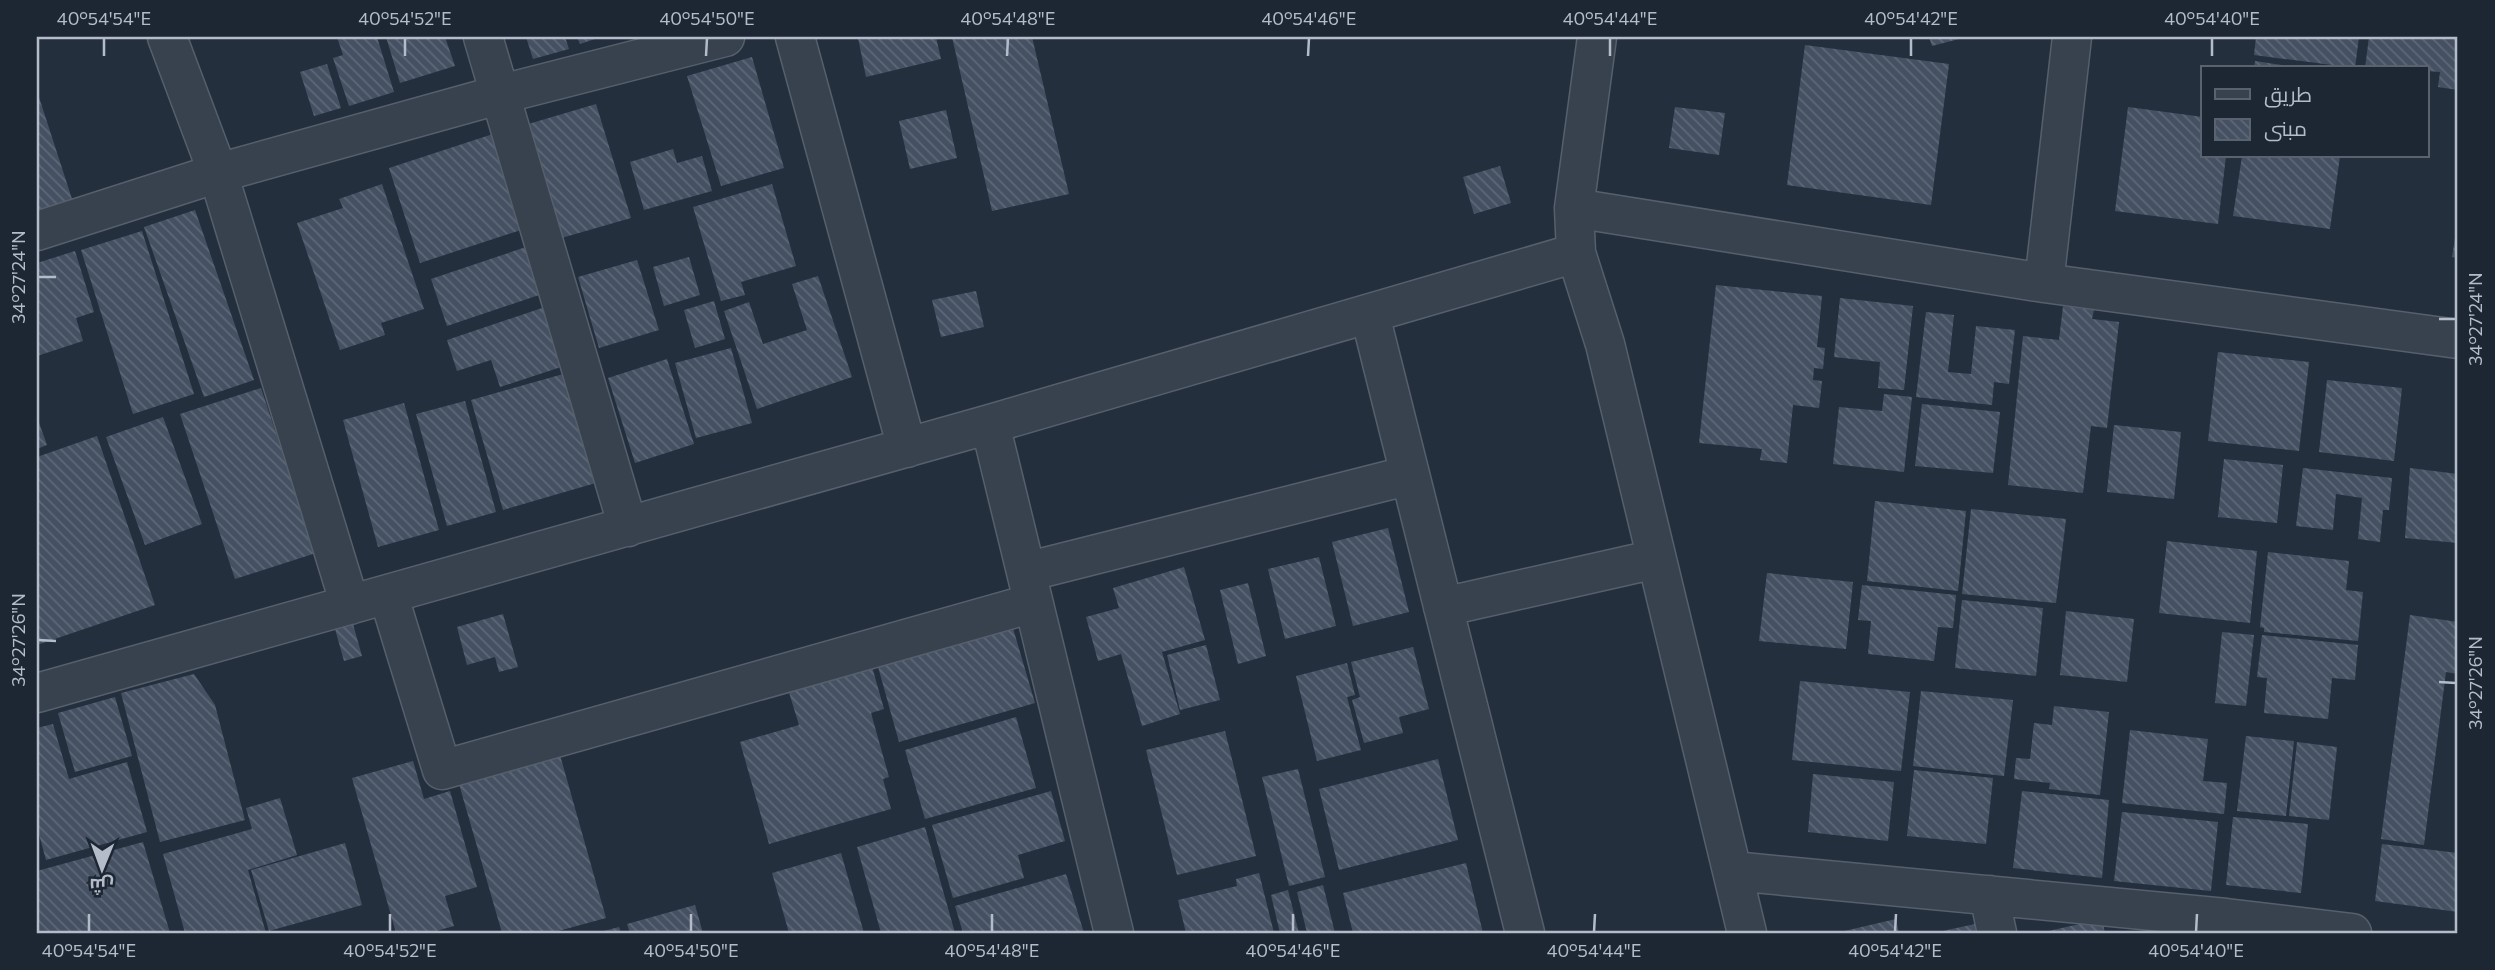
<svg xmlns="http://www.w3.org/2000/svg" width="2495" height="970" font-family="Commissioner,Cairo,sans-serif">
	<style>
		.building { fill: url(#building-back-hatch) }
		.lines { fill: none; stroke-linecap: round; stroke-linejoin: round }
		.minor-casing { stroke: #565f6c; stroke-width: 41 }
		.minor { stroke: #38414e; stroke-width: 38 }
		.ticks { fill: none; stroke: #b4bcc9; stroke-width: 2.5 }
		.neatline { fill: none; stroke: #b4bcc9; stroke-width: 2.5 }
		.ticks-label { font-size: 18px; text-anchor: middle; fill: #b4bcc9 }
	</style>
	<defs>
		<pattern id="building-back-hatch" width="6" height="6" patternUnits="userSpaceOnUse" patternTransform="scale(1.75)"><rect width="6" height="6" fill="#455162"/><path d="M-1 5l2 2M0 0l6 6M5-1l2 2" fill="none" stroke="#5d6877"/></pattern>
	</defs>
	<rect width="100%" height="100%" fill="#242f3e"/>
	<path class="building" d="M337,37H377L394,92L349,106L333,58L343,55Z
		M386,37H445L455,66L400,83Z
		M526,37H565L569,49L533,59Z
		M577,37H601L580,44Z
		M864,37H936L941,59L866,77L858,38Z
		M952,37H1032L1069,194L992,211Z
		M1929,37H1963V38L1932,46Z
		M2256,37H2359L2355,68L2254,55Z
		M2369,37H2458V90L2438,87L2440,72L2427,71V68H2365Z
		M1805,45L1949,64L1931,205L1787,185Z
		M752,57L784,168L721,186L687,76Z
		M2255,61L2294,67V68H2254Z
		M327,64L341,108L314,116L300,72Z
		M37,91L73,202L37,213Z
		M596,104L631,218L558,239L525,125Z
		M1675,107L1725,113L1719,155L1669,148Z
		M2128,107L2203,117V156H2226L2218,224L2115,211Z
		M946,110L957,158L910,169L899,121Z
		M496,133L527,228L420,263L389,168Z
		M673,149L677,163L702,156L712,191L644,210L630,162Z
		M2242,156H2340L2330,229L2233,216Z
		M1500,166L1511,203L1474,214L1463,177Z
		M382,184L424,309L381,323L385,335L340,350L297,223L343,208L339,199Z
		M772,184L796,266L741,282L745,295L721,301L693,207Z
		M195,210L254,380L204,397L144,227Z
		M2457,225H2458V258L2452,257Z
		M142,231L194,394L133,414L81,250Z
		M532,245L548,292L447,326L431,279Z
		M75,251L94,312L76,318L83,341L37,356V263Z
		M689,257L700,295L664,306L653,267Z
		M637,260L659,330L599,348L578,277Z
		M818,276L852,377L757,409L724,311L749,302L763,344L807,330L792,284Z
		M1716,285L1822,296L1817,347L1825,348L1823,369L1814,368L1813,380L1822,381L1819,408L1793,405L1787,463L1760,460L1762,449L1699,443Z
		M976,291L984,327L941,337L932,300Z
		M1840,298L1913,306L1904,390L1878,388L1880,362L1834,357Z
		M714,301L725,339L695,348L684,310Z
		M2063,306L2094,310L2092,319L2119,322L2107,428L2091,426L2083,493L2008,485L2023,336L2059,340Z
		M545,307L554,335L551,336L561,367L500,387L491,360L457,371L447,340Z
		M1926,312L1954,315L1948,372L1971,374L1976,326L2015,330L2009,384L1994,382L1992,405L1916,397Z
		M731,348L752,423L696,438L675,363Z
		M2218,352L2309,362L2299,451L2208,441Z
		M667,359L694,444L635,463L608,378Z
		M574,371L606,480L503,510L471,400Z
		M2327,380L2402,388L2394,461L2319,452Z
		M261,388L316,553L235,579L180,414Z
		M1884,394L1912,397L1904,472L1833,464L1839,407L1882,411Z
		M465,401L496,512L447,526L416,414Z
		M404,403L439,530L378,547L343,420Z
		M1922,404L2000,412L1993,473L1915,466Z
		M37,417L47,445L37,449Z
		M163,417L202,524L145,545L106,437Z
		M2114,425L2181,432L2174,499L2107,492Z
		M97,436L155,605L37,645V457Z
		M2224,459L2283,465L2277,523L2218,517Z
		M2303,468L2392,478L2389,510H2383L2380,542L2358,539L2362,498L2336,494L2333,530L2296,526Z
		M2410,468L2458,474V543L2405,538Z
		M1875,501L1966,511L1958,591L1867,581Z
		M1971,509L2066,519L2056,603L1962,594Z
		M1388,528L1409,612L1353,626L1332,542Z
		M2167,541L2257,551L2250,623L2159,613Z
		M2268,552L2349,561L2346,590L2363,592L2358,641L2264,632V628L2260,627Z
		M1319,557L1336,626L1285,639L1268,569Z
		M1184,567L1205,640L1162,652L1180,714L1142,726L1121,654L1098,661L1086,617L1119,608L1113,588Z
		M1767,573L1853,582L1846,649L1759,641Z
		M1248,583L1266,656L1238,664L1220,590Z
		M1862,585L1956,595L1953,628L1938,627L1934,661L1868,654L1871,621L1858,620Z
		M1962,600L2043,608L2036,676L1955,668Z
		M2066,611L2134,619L2127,682L2060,675Z
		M503,614L518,667L499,672L495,657L467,665L457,627Z
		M2410,615L2458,622L2457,674L2446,672L2424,845L2381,839Z
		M1010,618L1035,703L899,742L875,656Z
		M353,624L362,656L344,661L335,629Z
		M2222,632L2254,635L2246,706L2215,703Z
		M2262,635L2358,645L2355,680L2332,678L2328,719L2264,713L2267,678L2257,677Z
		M1206,645L1220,700L1180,710L1167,655Z
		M1413,647L1429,709L1399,717L1403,733L1364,743L1352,700L1360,697L1351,662Z
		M871,663L884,709L871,713L889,777L883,779L891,809L769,844L740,742L799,725L787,686Z
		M1347,663L1355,695L1347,697L1361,750L1317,761L1296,676Z
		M194,674L215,705L245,820L160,842L121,693Z
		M1800,681L1910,692L1901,771L1792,760Z
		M1921,691L2013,700L2004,776L1913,766Z
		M115,697L132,756L75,772L58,713Z
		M2054,706L2109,712L2100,795L2049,789L2050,783L2014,779L2016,758L2030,759L2034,723L2052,725Z
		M1016,717L1036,788L925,819L905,750Z
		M53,724L69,779L127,762L147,832L46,860L37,827V728Z
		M2130,730L2208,739L2203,781L2227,783L2224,814L2122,803Z
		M1225,731L1256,856L1177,875L1146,750Z
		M2246,736L2294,741L2286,816L2237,811Z
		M2297,742L2337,747L2329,820L2289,816Z
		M560,755L606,918L551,933H502L459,784Z
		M1438,759L1458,840L1339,870L1319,789Z
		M413,761L424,799L450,791L477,887L445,896L454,926L429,933H396L352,778Z
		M1298,769L1325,877L1289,886L1262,777Z
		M1914,770L1993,778L1986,844L1907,836Z
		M1813,774L1894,782L1888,841L1808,832Z
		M1051,791L1065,841L1018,855L1024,878L953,898L932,825Z
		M2022,791L2109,800L2102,878L2013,868Z
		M280,798L297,855L248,870L266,933H185L163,854L252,829L246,808Z
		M2122,812L2218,822L2211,891L2114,881Z
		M2233,817L2308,824L2301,893L2226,885Z
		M925,827L955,933H881L857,847Z
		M143,842L170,933H39L37,925V871Z
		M345,843L362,905L269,931L251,870Z
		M2382,844L2458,853V912L2375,901Z
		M841,853L864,933H789L772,873Z
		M1466,863L1483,933H1353L1343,893Z
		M1259,873L1274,933H1186L1178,900L1237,886L1236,879Z
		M1066,874L1084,933H963L955,906Z
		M1323,885L1335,933H1307L1297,892Z
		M1288,890L1299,933H1280L1271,895Z
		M695,905L703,933H630L627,924Z
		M1896,919L1899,933H1840V932Z
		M2102,919L2105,933H2045L2044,932Z
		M1975,924L1977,933H1938V932Z
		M619,927L621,933H600V932Z"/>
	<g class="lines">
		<defs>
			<path id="minor" d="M167,37L218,173L350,605
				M483,37L628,527
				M795,37L907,448
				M1597,37L1574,208L1576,253L1605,344L1747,933
				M1574,208L2044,283L2458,339
				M37,231L218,173L498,95L725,37
				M2044,283L2072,37
				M1370,315L1525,933
				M990,424L1114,933
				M1026,572L1410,475
				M388,594L442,770L1033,603
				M1443,607L1656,559
				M37,693L990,424L1576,253
				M1733,871L2226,918L2352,933
				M1989,895L1997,933"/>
		</defs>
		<use href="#minor" class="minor-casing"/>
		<use href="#minor" class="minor"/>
	</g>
	<path class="ticks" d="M104,56V38M405,56V38M706,56L707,38M1007,56L1008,38M1308,56L1309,38M1610,56V38M1911,56V38M2212,56V38M38,277H56M2439,319H2456M38,640L56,641M2439,682L2456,683M89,932V914M390,932V914M691,932V914M992,932V914M1293,932V914M1594,932L1595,914M1895,932L1896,914M2196,932L2197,914"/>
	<rect width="2495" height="970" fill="none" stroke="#1d2633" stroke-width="77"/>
	<rect x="2201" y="66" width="228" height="91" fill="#1d2633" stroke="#59626f" stroke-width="2"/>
	<rect x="2215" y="89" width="35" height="10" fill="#38414e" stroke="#59626f" stroke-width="2"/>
	<text x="2264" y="102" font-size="21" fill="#b4bcc9">طريق</text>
	<rect x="2215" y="119" width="35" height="21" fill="url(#building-back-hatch)" stroke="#59626f" stroke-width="2"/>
	<text x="2264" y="136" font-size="21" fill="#b4bcc9">مبنى</text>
	<g transform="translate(102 869) rotate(181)" stroke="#1d2633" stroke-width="5" paint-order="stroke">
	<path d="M0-5L12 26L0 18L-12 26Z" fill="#b4bcc9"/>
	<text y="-10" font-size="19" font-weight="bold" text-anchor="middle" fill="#b4bcc9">ش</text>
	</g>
	<rect x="38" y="38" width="2418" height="894" class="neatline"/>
	<g class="ticks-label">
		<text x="104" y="25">40°54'54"E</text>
		<text x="405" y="25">40°54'52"E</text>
		<text x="707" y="25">40°54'50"E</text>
		<text x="1008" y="25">40°54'48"E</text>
		<text x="1309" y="25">40°54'46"E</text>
		<text x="1610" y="25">40°54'44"E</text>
		<text x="1911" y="25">40°54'42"E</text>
		<text x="2212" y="25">40°54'40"E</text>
		<text transform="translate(19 277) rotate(-90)" y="6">34°27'24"N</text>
		<text transform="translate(2476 319) rotate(-90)" y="6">34°27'24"N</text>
		<text transform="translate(19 640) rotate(-90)" y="6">34°27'26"N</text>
		<text transform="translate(2476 683) rotate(-90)" y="6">34°27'26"N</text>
		<text x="89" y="957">40°54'54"E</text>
		<text x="390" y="957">40°54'52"E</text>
		<text x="691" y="957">40°54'50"E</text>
		<text x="992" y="957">40°54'48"E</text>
		<text x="1293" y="957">40°54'46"E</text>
		<text x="1594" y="957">40°54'44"E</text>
		<text x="1895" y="957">40°54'42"E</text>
		<text x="2196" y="957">40°54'40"E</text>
	</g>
</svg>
